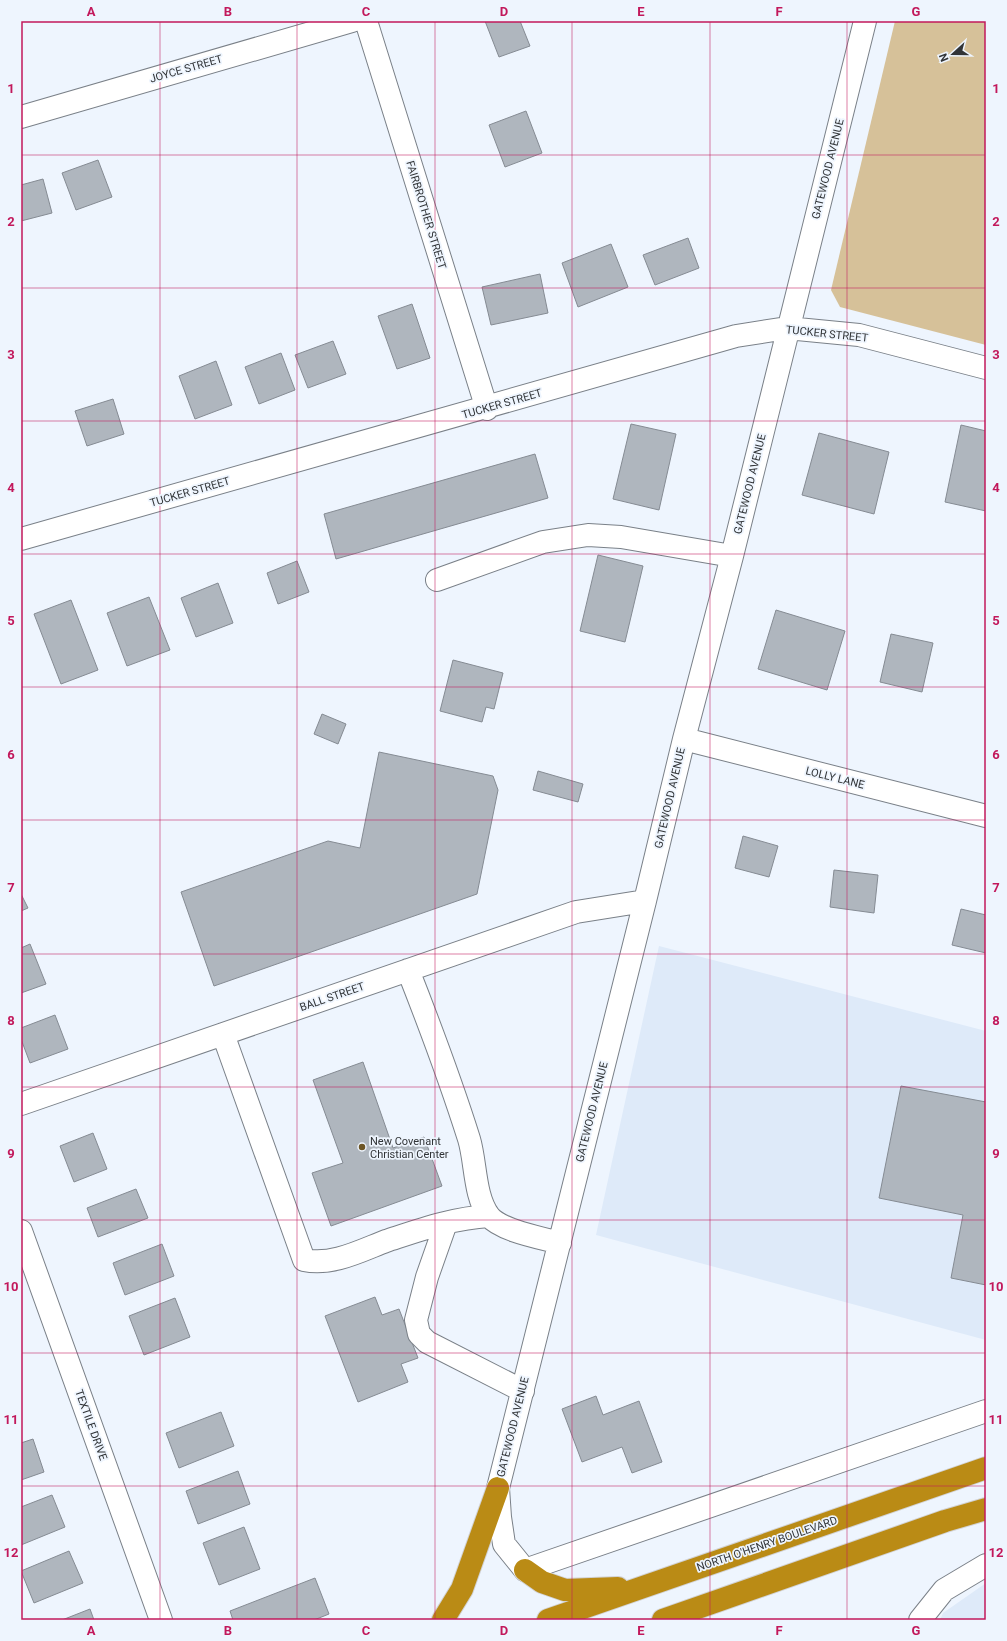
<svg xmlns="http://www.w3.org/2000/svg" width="1007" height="1641" font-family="Roboto,sans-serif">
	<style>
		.built { fill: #deeaf9 }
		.green { fill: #d6c199 }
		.building { fill: #afb6be; stroke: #858b93 }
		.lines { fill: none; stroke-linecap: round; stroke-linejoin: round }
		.minor-casing { stroke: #7a8088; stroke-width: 24 }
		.highway-casing { stroke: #d2d2d3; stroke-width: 24 }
		.minor { stroke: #fff; stroke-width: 22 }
		.highway { stroke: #ba8b15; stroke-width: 22 }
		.grid { fill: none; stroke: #c2185b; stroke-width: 1; stroke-opacity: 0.55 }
		.poi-dot { fill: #6d5626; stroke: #eef5fe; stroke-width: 1.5 }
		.labels { text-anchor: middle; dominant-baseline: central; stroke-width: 3.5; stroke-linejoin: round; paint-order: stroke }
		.street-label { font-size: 11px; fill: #313437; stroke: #eef5fe }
		.poi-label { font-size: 11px; fill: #313437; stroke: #eef5fe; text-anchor: start }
		.neatline { fill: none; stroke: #c2185b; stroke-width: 1.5 }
		.grid-label { font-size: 13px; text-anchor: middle; font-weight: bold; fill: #c2185b }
	</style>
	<rect width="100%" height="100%" fill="#eef5fe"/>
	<path class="built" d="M659,946L986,1031V1340L596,1235Z
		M986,1583V1620H940L943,1613Z"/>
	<path class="green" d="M895,21H986V345L840,307L831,290Z"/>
	<path class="building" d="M485,21H520L530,46L499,57Z
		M526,111L542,153L505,167L489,125Z
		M98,160L112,197L76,210L62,173Z
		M43,179L52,213L21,221V185Z
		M688,238L699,268L655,285L643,255Z
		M611,244L628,287L578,307L562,263Z
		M540,274L548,313L491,325L482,287Z
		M412,304L430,358L397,369L378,316Z
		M333,341L346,374L308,388L295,355Z
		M281,353L295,390L259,404L245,367Z
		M216,361L232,405L195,419L179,376Z
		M113,399L124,434L87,446L75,411Z
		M631,424L676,434L659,510L613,499Z
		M961,425L986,431V511L945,502Z
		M819,433L889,452L874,514L802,495Z
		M535,454L548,498L336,559L324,514Z
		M598,555L643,566L625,642L580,631Z
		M297,561L309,592L278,604L267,573Z
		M218,583L233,623L196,637L181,598Z
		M149,597L170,650L127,666L107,613Z
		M71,600L98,670L61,684L34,614Z
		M776,610L845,631L827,690L758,669Z
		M891,634L933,643L922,692L880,682Z
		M453,660L503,673L494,709L486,707L482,722L440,711Z
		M322,714L346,724L338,744L314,734Z
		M379,752L493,776L498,790L477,894L214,986L181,892L328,841L360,848Z
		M538,771L583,784L578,802L533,790Z
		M743,836L778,846L769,877L735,868Z
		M834,870L878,875L874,913L830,907Z
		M21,894L28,908L21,911Z
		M961,909L986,915V953L952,945Z
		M30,944L46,984L21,993V948Z
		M55,1015L68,1049L30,1063L21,1039V1028Z
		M363,1062L393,1148L424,1137L442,1186L331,1226L312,1173L343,1163L313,1080Z
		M901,1086L986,1102V1285L951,1278L963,1215L879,1198Z
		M93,1133L107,1169L74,1182L60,1146Z
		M136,1189L148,1218L98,1237L87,1208Z
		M162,1244L174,1276L125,1295L113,1263Z
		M375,1297L382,1315L399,1309L418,1358L401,1364L408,1382L358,1402L325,1316Z
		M175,1298L190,1337L144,1355L129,1316Z
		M596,1396L603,1415L639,1401L662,1462L632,1473L622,1447L582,1462L562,1409Z
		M221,1412L234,1446L179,1468L166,1433Z
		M33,1439L44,1472L21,1480V1443Z
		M238,1471L250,1504L198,1524L186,1491Z
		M52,1495L65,1527L21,1545V1507Z
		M244,1527L260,1569L219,1585L203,1543Z
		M69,1551L83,1583L34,1603L21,1571Z
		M315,1578L329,1614L314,1620H233L230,1611Z
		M90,1609L94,1620H62Z"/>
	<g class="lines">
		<defs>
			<path id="minor" d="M366,21L487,409
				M865,21L732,556L684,739L645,901L498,1488L500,1517L504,1544L525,1570L986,1411
				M21,117L352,21
				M21,539L736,336L787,328L859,335L986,368
				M437,580L543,542L588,535L621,537L732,556
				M684,739L986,816
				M408,970C430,1026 451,1082 469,1139C476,1162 474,1196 489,1216C501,1231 542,1238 560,1243
				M223,1034L304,1260C332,1266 360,1251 386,1241C420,1230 453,1218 489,1216
				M21,1104L576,912L645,901
				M446,1223L427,1277L416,1320L419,1334L427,1342L523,1391
				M21,1231L161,1620
				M920,1620L944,1590L986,1565"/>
			<path id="highway" d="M525,1570L542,1582L565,1590L618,1588
				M443,1620L462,1589L498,1488
				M548,1620L986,1468
				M663,1620L945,1521L986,1509"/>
		</defs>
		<use href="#minor" class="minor-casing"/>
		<use href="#highway" class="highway-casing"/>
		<use href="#minor" class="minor"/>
		<use href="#highway" class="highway"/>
	</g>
	<path class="grid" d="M160,21V1620M297,21V1620M435,21V1620M572,21V1620M710,21V1620M847,21V1620M21,155H986M21,288H986M21,421H986M21,554H986M21,687H986M21,820H986M21,954H986M21,1087H986M21,1220H986M21,1353H986M21,1486H986"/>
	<circle class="poi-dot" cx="362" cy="1147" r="4"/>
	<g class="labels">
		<g class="street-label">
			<text transform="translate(186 69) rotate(-16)">JOYCE STREET</text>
			<text transform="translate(828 169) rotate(-76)">GATEWOOD AVENUE</text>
			<text transform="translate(426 215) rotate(73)">FAIRBROTHER STREET</text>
			<text transform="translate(827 334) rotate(6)">TUCKER STREET</text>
			<text transform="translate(502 404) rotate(-16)">TUCKER STREET</text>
			<text transform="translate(750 484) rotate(-76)">GATEWOOD AVENUE</text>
			<text transform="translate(190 492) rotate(-16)">TUCKER STREET</text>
			<text transform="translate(835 778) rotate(14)">LOLLY LANE</text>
			<text transform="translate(670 798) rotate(-77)">GATEWOOD AVENUE</text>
			<text transform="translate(332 997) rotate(-19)">BALL STREET</text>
			<text transform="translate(592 1112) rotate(-76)">GATEWOOD AVENUE</text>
			<text transform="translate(91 1425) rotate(70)">TEXTILE DRIVE</text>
			<text transform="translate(513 1427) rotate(-76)">GATEWOOD AVENUE</text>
			<text transform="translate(767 1544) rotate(-19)">NORTH O'HENRY BOULEVARD</text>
		</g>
		<g class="poi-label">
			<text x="370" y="1141">New Covenant<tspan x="370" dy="13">Christian Center</tspan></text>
		</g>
	</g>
	<rect width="1007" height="1641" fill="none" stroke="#eef5fe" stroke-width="44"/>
	<g transform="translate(953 54) rotate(249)" stroke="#eef5fe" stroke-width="3" paint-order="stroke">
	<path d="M0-3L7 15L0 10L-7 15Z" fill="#313437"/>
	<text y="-6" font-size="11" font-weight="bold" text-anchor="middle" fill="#313437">N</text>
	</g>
	<rect x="22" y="22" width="963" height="1597" class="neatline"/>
	<g class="grid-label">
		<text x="91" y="16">A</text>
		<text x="228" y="16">B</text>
		<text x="366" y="16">C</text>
		<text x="504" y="16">D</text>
		<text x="641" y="16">E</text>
		<text x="779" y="16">F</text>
		<text x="916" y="16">G</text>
		<text x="11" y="93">1</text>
		<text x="996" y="93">1</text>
		<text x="11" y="226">2</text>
		<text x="996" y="226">2</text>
		<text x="11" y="359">3</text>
		<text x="996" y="359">3</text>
		<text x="11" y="492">4</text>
		<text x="996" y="492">4</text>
		<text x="11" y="625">5</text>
		<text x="996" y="625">5</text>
		<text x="11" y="759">6</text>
		<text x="996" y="759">6</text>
		<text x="11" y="892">7</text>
		<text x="996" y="892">7</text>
		<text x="11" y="1025">8</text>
		<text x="996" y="1025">8</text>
		<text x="11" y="1158">9</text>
		<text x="996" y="1158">9</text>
		<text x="11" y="1291">10</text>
		<text x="996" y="1291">10</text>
		<text x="11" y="1424">11</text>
		<text x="996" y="1424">11</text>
		<text x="11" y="1557">12</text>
		<text x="996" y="1557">12</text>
		<text x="91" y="1635">A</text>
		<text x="228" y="1635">B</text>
		<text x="366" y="1635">C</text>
		<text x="504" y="1635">D</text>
		<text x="641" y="1635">E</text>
		<text x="779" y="1635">F</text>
		<text x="916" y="1635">G</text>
	</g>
</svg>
